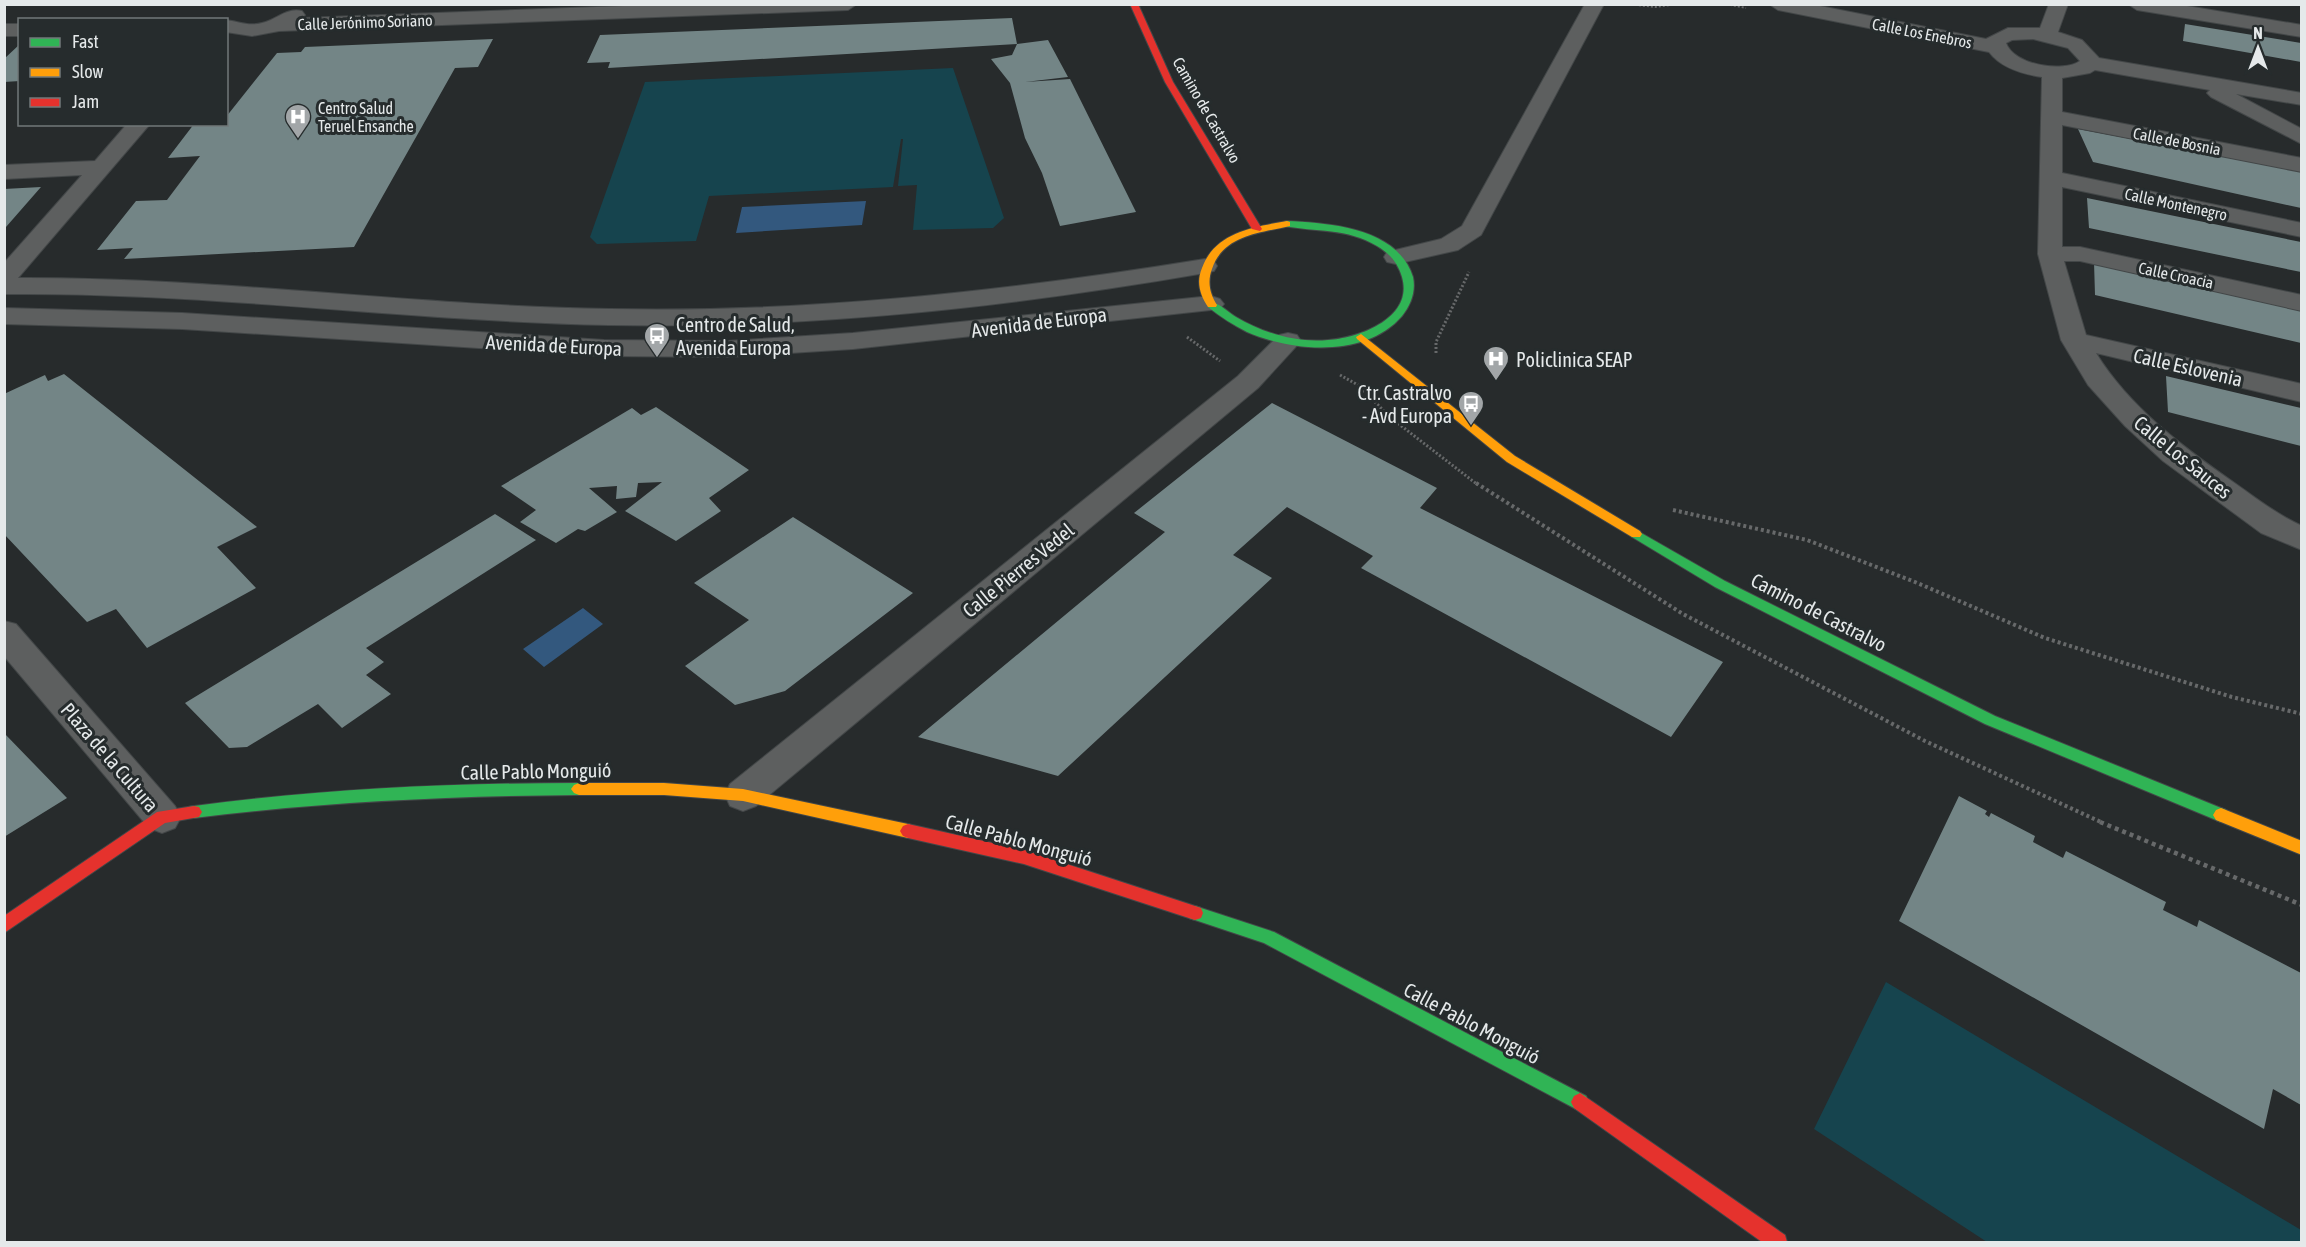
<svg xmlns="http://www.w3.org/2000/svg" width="2306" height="1247" font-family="'Asap Condensed',sans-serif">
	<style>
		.green { fill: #16444e }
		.water { fill: #33587e }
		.building { fill: #738586 }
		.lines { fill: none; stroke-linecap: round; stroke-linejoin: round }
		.street-casing { stroke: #434748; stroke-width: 2 }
		.fast-casing { stroke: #434748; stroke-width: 2 }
		.slow-casing { stroke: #434748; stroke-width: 2 }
		.jam-casing { stroke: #434748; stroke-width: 2 }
		.path-far3 { stroke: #67696a; stroke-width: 2; stroke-dasharray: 2 2; stroke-linecap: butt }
		.path-far2 { stroke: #67696a; stroke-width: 3; stroke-dasharray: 2 2; stroke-linecap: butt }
		.path-far1 { stroke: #67696a; stroke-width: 4; stroke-dasharray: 3 3; stroke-linecap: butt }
		.path { stroke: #67696a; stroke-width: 4.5; stroke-dasharray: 4 4; stroke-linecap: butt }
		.street { fill: #5d5f5f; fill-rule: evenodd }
		.fast { fill: #30b455; fill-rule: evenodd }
		.slow { fill: #ff9f0a; fill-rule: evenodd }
		.jam { fill: #e5322d; fill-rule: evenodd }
		.labels { text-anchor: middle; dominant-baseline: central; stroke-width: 6; stroke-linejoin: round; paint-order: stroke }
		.far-street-label { font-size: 16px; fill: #e5e9ea; stroke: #262c2d }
		.far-poi-label { font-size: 16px; fill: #e5e9ea; stroke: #262c2d; text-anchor: start }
		.street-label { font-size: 20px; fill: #e5e9ea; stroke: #262c2d }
		.poi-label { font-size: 20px; fill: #e5e9ea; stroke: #262c2d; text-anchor: start }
	</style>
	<rect width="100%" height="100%" fill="#272b2c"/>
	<path class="green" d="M953,68L1004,218L993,228L913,230L917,185L898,186L903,139H901L893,187L709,196L696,241L597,244L590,237L645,82Z
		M1886,982L2301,1230V1242H1987L1814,1129Z"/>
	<path class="water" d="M866,201L862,225L736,233L742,207Z
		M583,608L603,624L544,667L523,649Z"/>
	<path class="building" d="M1012,18L1017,44L1048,40L1068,77L1025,82L1070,79L1136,212L1060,226L1042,173L1025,138L1010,83L991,59L1012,55L1017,44L608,68L610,62L587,63L600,35Z
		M2185,24L2301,43V62L2183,41Z
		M493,39L478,67L455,68L354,247L124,259L133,248L97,250L136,201L167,200L200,156L168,158L194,124H226V117L277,53L301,52L305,47Z
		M20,44V81L4,82V59Z
		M2078,129L2301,171V208L2093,162Z
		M41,187L6,227H4V189Z
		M2087,198L2301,242V272L2089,228Z
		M2094,262L2301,309V343L2095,295Z
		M64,374L257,527L217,547L256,588L147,648L116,609L87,622L4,534V394L45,375L48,381Z
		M2166,376L2301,408V446L2168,412Z
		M1272,403L1437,488L1420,508L1723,662L1671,737L1361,568L1373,556L1287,507L1233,555L1272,578L1058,776L918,737L1165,532L1134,513Z
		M656,407L749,470L709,498L721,511L676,541L625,511L662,482L638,483L636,497L616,499L617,486L589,488L617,512L585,531L578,529L556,543L520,522L536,510L501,486L632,408L641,415Z
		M495,514L536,540L366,648L384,662L366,675L391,694L342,728L318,704L247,747L229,748L185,703Z
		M793,517L913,593L785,691L735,705L685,666L749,620L694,583Z
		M4,733L67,798L4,837Z
		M1959,796L1987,811L1985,814L1989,817L1991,813L2035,836L2033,842L2063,858L2066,851L2166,902L2163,910L2197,927L2199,920L2301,973V1105L2273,1089L2264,1129L1899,921Z"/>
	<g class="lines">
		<defs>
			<path id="street" d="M678,4H857L848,10L279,31L252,36L226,32L225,20C238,21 248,27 262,23C276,20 287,7 302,11L305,15L302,18Z
				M1585,4H1604L1481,235L1458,250L1396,264L1387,262L1384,257L1387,252L1441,239L1462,226Z
				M1769,4H1810L1986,39L2008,28H2040L2049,4H2068L2058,32L2082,40L2099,58L2302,93V105L2236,94L2302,129V144L2211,97L2207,93L2210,90L2095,70L2090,73L2062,78V112L2302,158V172L2062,125V173L2302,223V237L2062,187V247H2080L2302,295V311L2080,261H2064L2086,335L2302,384V402L2096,353C2130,408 2183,447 2236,484C2257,499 2278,515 2302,526V550L2261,533L2163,461L2125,426L2088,385L2061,340L2038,254L2042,77C2022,74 2001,68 1989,52L1778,10ZM2033,39L2068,48L2080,61C2062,73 2014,65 2006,43L2012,40Z
				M2128,4H2175L2302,25V37L2137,10Z
				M4,24H20V36H4Z
				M127,124H150L18,278C216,277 412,306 610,309C809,313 1008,291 1205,259L1214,261L1217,266L1214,271L1205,273C1008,307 809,329 609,325C407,321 207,292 4,294V263L82,175L4,179V165L95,161Z
				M1211,296L1220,299L1224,304L1220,309L853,349L727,357L604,356L182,329L4,324V308L182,313L604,340L727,341L853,333Z
				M1288,333L1297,335L1301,341L1258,388L756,806L743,811L730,806L725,795L730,784L1238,376L1279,335Z
				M4,621L16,624L175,806L181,817L175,828L162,833L149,828L4,656Z"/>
			<path id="fast" d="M1287,221C1330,223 1398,228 1413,277C1416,291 1411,305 1402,316C1366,358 1293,352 1247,332C1233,325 1221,317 1208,307V303C1219,301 1227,312 1236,317C1263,333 1296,343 1328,340C1359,338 1414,318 1402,277C1398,263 1390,254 1377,246C1348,228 1315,232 1284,226V222Z
				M1636,530L1725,581L1995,716L2226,810L2229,815L2226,820L2221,822L2216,820L1985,724L1715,587L1632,537L1630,534L1632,531Z
				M579,783L584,785L587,789L584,793L579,795C450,796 322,802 194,818L189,817L186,812L189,807L194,806C322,789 450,783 579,783Z
				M1195,906L1274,932L1586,1096L1589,1102L1586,1108L1580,1111L1574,1108L1264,943L1189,918L1187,913L1189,908Z"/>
			<path id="slow" d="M1287,221L1290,222V226C1260,233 1223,235 1212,269C1207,282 1210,294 1217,305L1216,307H1208C1200,295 1196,282 1202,268C1215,232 1254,227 1287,221Z
				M1361,334L1515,456L1640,531L1642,534L1640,537H1632L1507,462L1357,339L1356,337Z
				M579,783H664L743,789L908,824L913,826L916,831L913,836L908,838L743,801L664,795H579L574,793L571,789L574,785Z
				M2221,808L2302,841V855L2216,820L2213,815L2216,810Z"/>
			<path id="jam" d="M1130,4H1138L1173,82L1262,229L1260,231L1252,229L1165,82Z
				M194,806L199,807L202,812L199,817L165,823L4,933V916L157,812Z
				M908,824L1024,850L1195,906L1201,908L1203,913L1201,918L1195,920L1024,864L908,838L903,836L900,831L903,826Z
				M1580,1093L1785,1235L1787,1242H1762L1574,1108L1571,1102L1574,1096Z"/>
		</defs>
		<use href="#street" class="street-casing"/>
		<use href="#fast" class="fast-casing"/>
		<use href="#slow" class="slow-casing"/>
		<use href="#jam" class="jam-casing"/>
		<path class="path-far3" d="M1627,4L1655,7L1679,4
			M1726,4L1746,8"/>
		<path class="path-far2" d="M1187,337L1220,361
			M1436,353V342L1469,272
			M1340,375L1358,385L1391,418L1478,485"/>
		<path class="path-far1" d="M1476,483L1683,614L1925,741L2103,823
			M1673,510L1807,540L1915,582L2045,638L2232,697L2302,714"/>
		<path class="path" d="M2100,822L2302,905"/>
		<use href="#street" class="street"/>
		<use href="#fast" class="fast"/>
		<use href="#slow" class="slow"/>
		<use href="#jam" class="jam"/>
	</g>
	<defs>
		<symbol id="hospital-pin" viewBox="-11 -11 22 30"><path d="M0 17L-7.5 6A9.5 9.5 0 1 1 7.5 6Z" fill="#a2a6a8" stroke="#262c2d"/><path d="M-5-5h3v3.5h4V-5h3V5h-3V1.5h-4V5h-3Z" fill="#fff"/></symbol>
		<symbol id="bus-pin" viewBox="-11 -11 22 30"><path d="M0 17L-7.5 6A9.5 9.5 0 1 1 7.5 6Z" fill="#a2a6a8" stroke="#262c2d"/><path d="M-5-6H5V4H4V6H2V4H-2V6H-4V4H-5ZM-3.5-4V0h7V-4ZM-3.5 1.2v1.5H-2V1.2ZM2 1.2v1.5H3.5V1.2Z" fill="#fff"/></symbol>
	</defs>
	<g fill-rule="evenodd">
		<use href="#hospital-pin" x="283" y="102" width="30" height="40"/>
		<use href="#bus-pin" x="642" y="321" width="30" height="40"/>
		<use href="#hospital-pin" x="1481" y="344" width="30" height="40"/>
		<use href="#bus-pin" x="1456" y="389" width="30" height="40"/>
	</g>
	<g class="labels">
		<g class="far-street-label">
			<text transform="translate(365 22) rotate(-2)">Calle Jerónimo Soriano</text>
			<text transform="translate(1922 33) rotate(11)">Calle Los Enebros</text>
			<text transform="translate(1207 110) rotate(60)">Camino de Castralvo</text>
			<text transform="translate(2177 141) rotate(11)">Calle de Bosnia</text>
			<text transform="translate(2176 204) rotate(12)">Calle Montenegro</text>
			<text transform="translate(2176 275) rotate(12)">Calle Croacia</text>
		</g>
		<g class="far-poi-label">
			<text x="318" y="108">Centro Salud<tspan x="318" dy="18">Teruel Ensanche</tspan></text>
		</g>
		<g class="street-label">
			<text transform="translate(1039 322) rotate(-7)">Avenida de Europa</text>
			<text transform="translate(554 345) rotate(3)">Avenida de Europa</text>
			<text transform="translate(2188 367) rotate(13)">Calle Eslovenia</text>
			<text transform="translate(2183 457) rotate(39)">Calle Los Sauces</text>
			<text transform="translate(1018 570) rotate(-39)">Calle Pierres Vedel</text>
			<text transform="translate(1819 612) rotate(27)">Camino de Castralvo</text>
			<text transform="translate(110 757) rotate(49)">Plaza de la Cultura</text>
			<text transform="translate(536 771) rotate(-1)">Calle Pablo Monguió</text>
			<text transform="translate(1019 840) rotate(15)">Calle Pablo Monguió</text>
			<text transform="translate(1472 1023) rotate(28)">Calle Pablo Monguió</text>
		</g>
		<g class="poi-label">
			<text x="676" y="324">Centro de Salud,<tspan x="676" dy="23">Avenida Europa</tspan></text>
			<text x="1516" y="359">Policlinica SEAP</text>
			<text x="1452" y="392" text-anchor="end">Ctr. Castralvo<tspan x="1452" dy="23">- Avd Europa</tspan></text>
		</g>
	</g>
	<rect width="2306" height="1247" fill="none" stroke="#e5e9ea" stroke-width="12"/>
	<rect x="18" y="18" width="210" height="108" fill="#262c2d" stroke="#727879" stroke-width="1.5"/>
	<rect x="30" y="38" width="30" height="9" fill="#30b455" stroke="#727879" stroke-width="1.5"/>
	<text x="72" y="48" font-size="18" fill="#e5e9ea">Fast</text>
	<rect x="30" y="68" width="30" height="9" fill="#ff9f0a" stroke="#727879" stroke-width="1.5"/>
	<text x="72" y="78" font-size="18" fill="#e5e9ea">Slow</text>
	<rect x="30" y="98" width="30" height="9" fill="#e5322d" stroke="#727879" stroke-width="1.5"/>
	<text x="72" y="108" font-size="18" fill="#e5e9ea">Jam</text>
	<g transform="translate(2258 48)" stroke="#262c2d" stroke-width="4.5" paint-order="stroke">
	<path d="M0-4.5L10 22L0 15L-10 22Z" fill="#e5e9ea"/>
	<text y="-9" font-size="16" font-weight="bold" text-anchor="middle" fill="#e5e9ea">N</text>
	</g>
</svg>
